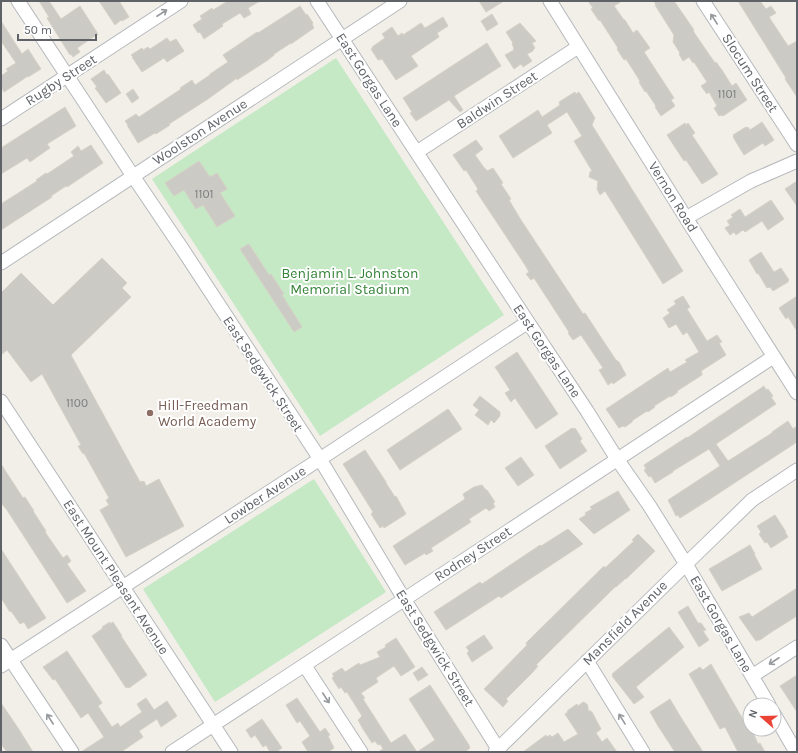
<svg xmlns="http://www.w3.org/2000/svg" width="798" height="753" font-family="Karla,sans-serif">
	<style>
		.green { fill: #c5e8c5 }
		.building { fill: #cccac5; stroke: #d6d1c6 }
		.lines { fill: none; stroke-linecap: round; stroke-linejoin: round }
		.minor-casing { stroke: #b5b8bc; stroke-width: 15 }
		.minor { stroke: #fff; stroke-width: 13 }
		.oneway { stroke: #979a9d }
		.education-dot { fill: #8d6e63; stroke: #fff; stroke-width: 1.5 }
		.labels { text-anchor: middle; dominant-baseline: central; stroke-width: 4; stroke-linejoin: round; paint-order: stroke }
		.number-label { font-size: 12px; fill: #7a7d7f }
		.street-label { font-size: 14px; fill: #5f6368; stroke: #fff }
		.park-label { font-size: 14px; fill: #348238; stroke: #fff }
		.education-label { font-size: 14px; fill: #785e54; stroke: #fff; text-anchor: start }
	</style>
	<rect width="100%" height="100%" fill="#f1efe8"/>
	<path class="green" d="M336,58L504,315L320,436L152,179Z
		M314,479L386,592L215,702L143,589Z"/>
	<path class="building" d="M39,1H49L61,19L80,6L98,34L77,48L80,52L73,57L71,54L70,55L47,18L49,17Z
		M99,1H119L129,17L122,21L121,20L115,25Z
		M228,1H260L248,8L251,14L244,18L240,13L222,24L223,26L204,39L200,32L198,33L193,25L202,19L200,16L212,8L213,10Z
		M479,1H504L486,12Z
		M588,1H622L614,6L624,20H625L633,33L637,30L650,48L644,52L674,98L671,100L675,106L661,116L655,107L656,106L646,91L645,92L639,82L640,81L626,59L624,60L617,49L618,48L600,20L599,21L591,9L593,8Z
		M654,1H674L694,30L693,31L715,63L716,62L722,70L732,86L736,83L747,100L723,116L722,115L719,116L714,108L717,106L709,92L707,94L701,86L707,82L694,62L693,63L689,57L683,61L679,54L680,53L673,42L674,35L655,5H656Z
		M738,1H760L766,9L771,6L776,13L769,17L788,46L797,41V97L785,79L786,78L776,62Z
		M300,6L306,15L307,14L313,23L312,24L314,28L291,44V43L274,54V55L268,60L237,80V78L208,99L169,124L170,125L156,134L155,133L138,143L127,125H128L125,121L136,114L139,117L181,89L180,88L192,80L195,85L210,75V74L228,62L223,55L257,32L258,33Z
		M492,14L498,24L487,31L481,21Z
		M443,17L448,26L437,33L439,37L411,56L418,66L396,80L382,59L378,60L371,49L373,48L372,47L385,38L382,34L392,27L398,36L402,33L403,35L421,23L425,28Z
		M1,21L22,54L28,49L41,69L28,77V76L4,92L1,87V76L8,71L6,69L16,63L1,41Z
		M520,23L536,41L532,43L535,48L533,50V51L527,54L532,61L523,67L521,64L514,69L505,55L514,50L513,49L514,48L512,44L513,43L506,32Z
		M167,38L170,42L176,39L184,51L167,62L164,58L142,72L132,57H133L131,55L142,48L143,50L148,47L150,49Z
		M487,43L501,66L454,96L463,110L460,112L449,100L416,121L410,113L412,112L403,98Z
		M104,70L107,75L108,74L121,93L106,103L95,88L97,87L91,79Z
		M133,89L139,98L132,103L126,94Z
		M575,92L576,94L579,92L595,118L592,125L683,271L663,284L605,191L600,195L597,189L598,181L589,177L590,172L592,171L574,141L582,136L567,112L547,125L552,133L513,158L499,136L538,110L542,117L560,105L559,102Z
		M65,107L76,126L47,144L50,148L30,162L27,158L1,174V148Z
		M762,122L774,140L765,146L763,143L744,155L733,137L734,136L733,135L746,127L747,128L748,127L750,130Z
		M685,123L686,125L688,123L695,133L692,135L718,174L702,184L686,160L684,161L667,135Z
		M476,140L483,149L475,155L485,169H486L487,171L493,168L503,183L501,184L511,199L509,200L521,220L583,314L585,313L602,339L616,360L619,362L626,375L613,384L612,382L608,385L599,370L603,368L581,335L573,340L568,333L569,332L534,278L531,280L526,274L529,272L525,265L476,191L478,189L466,170L464,171L453,155Z
		M91,145L103,163L67,187L66,186L51,196L52,197L1,230V204L34,183L37,181L36,180L46,173L47,174L74,156L71,152L78,146L81,151Z
		M199,161L210,177L217,173L227,189L220,193L235,216L217,227L203,205L196,209L184,190L174,196L165,183Z
		M797,181V206L785,189Z
		M771,200L784,219L768,230L762,221L745,232L743,230L736,235L734,232L730,235L725,228L730,225L727,221L733,217L731,215L740,209L745,217Z
		M249,244L269,275L271,274L284,294L282,295L302,327L294,332L240,249Z
		M761,252L774,272L781,268L789,280L788,281V282L773,291L770,287L767,288L758,273L757,274L749,260Z
		M102,258L127,283L122,288L131,297L71,355L140,482L142,481L143,482L144,481L146,486L159,479L184,526L126,557L100,510L109,505L106,500L109,498L84,453L83,454L78,446L81,445L42,374L31,382L7,350L1,355V293L21,273L53,305Z
		M683,296L690,307L687,309L707,341L717,335L722,342L719,343L726,355L701,371L702,374V375L677,391L678,392L671,397L670,396L654,406L655,407L648,412L647,411L633,420L632,422L625,427L623,426L619,428L606,409L668,368L670,372L687,362L685,360L699,352L687,332L683,335L676,324L669,328L663,318L670,313L667,310L676,304L674,301Z
		M797,296V331L788,317L786,319L779,308Z
		M517,352L558,414L536,429L515,398L511,402L505,393L510,390L495,367Z
		M764,386L766,390L768,389L773,396L771,397L776,404L716,444L728,461L772,433V432L788,421L793,429L797,426V442L710,499L680,518L678,515L676,516L668,500L720,466L709,449L673,471V472L655,483L651,476L649,477L644,470L646,469L644,465L670,448L687,437V438Z
		M480,396L500,412V416L494,423L491,420L488,425L475,415L479,410L473,405Z
		M448,409L449,410L462,429L400,470L387,450Z
		M572,428L573,429L575,428L582,439L580,441L587,451L560,469L545,446Z
		M365,450L386,482V483L395,497L396,496L406,514L384,528L383,526L380,528L371,514L373,512L343,464Z
		M521,457L534,475L518,486L505,468Z
		M1,464L23,498L25,497L34,511H33L46,531L45,532L63,558L67,555L71,561L67,564L86,591L67,603L7,510L1,503Z
		M482,485L486,490H487L495,502L493,503L495,507L489,511L486,508L469,519L471,522L431,548L433,551L426,555L425,553L405,565L393,546L465,499L463,494L474,487Z
		M618,491L630,510L594,534L579,519L586,515L585,513L592,509L590,507Z
		M775,515L786,532H785L788,537L771,548L767,542L765,543L759,534L761,532L757,526Z
		M568,529L583,544L501,598L499,596L446,630L434,612L480,582L482,584L540,545L541,546Z
		M638,534L655,551L626,579V578L616,587H615L553,648L536,665L538,666L533,672L506,699L508,701L503,707L484,689L527,645L526,643L604,566L605,568L621,553L634,541L632,540Z
		M750,545L755,554H754L762,569L722,591L709,569Z
		M1,549L46,618L28,629L24,622L20,624L11,611L10,612L1,598Z
		M797,588V616L773,631L760,640H758L756,641L739,617L749,613L752,617Z
		M688,606L698,623H701L706,630L703,631L709,640L699,647L678,612Z
		M110,622V624L113,622L122,636H121L147,675L129,688L128,687L126,688L92,636L103,628L102,627Z
		M669,627L684,647L636,687L644,697L634,704L612,676L613,675L612,674Z
		M484,635L493,648L472,662L467,653L469,651L466,647Z
		M396,638L415,667L401,676L394,666L376,678L378,682L361,693L365,698L363,699L391,743L405,734L417,752L435,740L409,699L430,685L469,745V746L470,748L465,752H378L383,749L380,744L378,745L375,741L372,743L363,729L358,720L362,716L347,692L345,693L341,687L339,689L332,678L334,676L332,674L342,668L345,672L359,663L360,665L380,657L377,652L386,647L385,645Z
		M67,651L102,703L98,706L112,727L118,723L120,727L142,712L137,704L146,698L154,710L167,701L177,716L161,727L157,719L139,731L143,737L121,752H81L104,737L88,713L81,718L55,679L53,680L43,667Z
		M711,664L745,723L748,722L750,726V729H751L753,732L758,744L760,743L765,752H738L725,727L720,729L689,674L700,667L703,670Z
		M422,667L428,675L418,681L413,673Z
		M797,675V712L780,686Z
		M297,698L320,732L325,728L330,735L328,736L334,748L328,752H308L302,742L310,736L300,721L297,723L286,705Z
		M670,699L680,716L703,752H675L658,726L650,712Z
		M583,702L587,704L588,707V710L592,712L601,729L596,733L602,742L607,738L617,752H523L546,735L547,737L550,735L552,737L558,733L564,742L578,734L565,714L568,712L567,711L577,704L578,706Z
		M1,703L18,728L33,752H7L1,744Z
		M262,719L282,748L276,752H270L266,745L263,747L255,735L251,738L246,730Z"/>
	<g class="lines">
		<defs>
			<path id="minor" d="M18,1L133,176L183,250L320,459L404,599L500,752
				M317,1L528,322L587,411L617,459L649,505L686,564L769,705
				M550,1L713,261L797,393
				M703,1L797,145
				M1,119L181,1
				M417,152L578,47
				M686,218L751,181L797,161
				M1,263L400,1
				M1,401L231,752
				M1,645L72,752
				M587,661L643,752
				M1,666L320,459L528,322
				M305,666L361,752
				M752,676L797,647
				M774,714L796,752
				M172,752L773,357
				M495,752L686,564L752,500L797,470"/>
		</defs>
		<use href="#minor" class="minor-casing"/>
		<use href="#minor" class="minor"/>
	</g>
	<defs><path id="oneway-shaft" d="M-6 0H5M1.5-3L5.5 0L1.5 3" fill="none" stroke-width="1.6" stroke-linecap="round" stroke-linejoin="round"/></defs>
	<g class="oneway">
		<use href="#oneway-shaft" transform="translate(162 13) rotate(-33)"/>
		<use href="#oneway-shaft" transform="translate(714 19) rotate(-123)"/>
		<use href="#oneway-shaft" transform="translate(774 661) rotate(147)"/>
		<use href="#oneway-shaft" transform="translate(326 698) rotate(57)"/>
		<use href="#oneway-shaft" transform="translate(50 719) rotate(-123)"/>
		<use href="#oneway-shaft" transform="translate(622 719) rotate(-122)"/>
	</g>
	<circle class="education-dot" cx="150" cy="413" r="4"/>
	<g class="labels">
		<g class="number-label">
			<text x="727" y="94">1101</text>
			<text x="204" y="194">1101</text>
			<text x="77" y="403">1100</text>
		</g>
		<g class="street-label">
			<text transform="translate(750 73) rotate(57)">Slocum Street</text>
			<text transform="translate(61 80) rotate(-33)">Rugby Street</text>
			<text transform="translate(369 80) rotate(57)">East Gorgas Lane</text>
			<text transform="translate(497 100) rotate(-33)">Baldwin Street</text>
			<text transform="translate(200 132) rotate(-33)">Woolston Avenue</text>
			<text transform="translate(673 197) rotate(58)">Vernon Road</text>
			<text transform="translate(547 351) rotate(56)">East Gorgas Lane</text>
			<text transform="translate(263 374) rotate(57)">East Sedgwick Street</text>
			<text transform="translate(265 495) rotate(-33)">Lowber Avenue</text>
			<text transform="translate(473 554) rotate(-33)">Rodney Street</text>
			<text transform="translate(116 577) rotate(57)">East Mount Pleasant Avenue</text>
			<text transform="translate(625 623) rotate(-45)">Mansfield Avenue</text>
			<text transform="translate(721 624) rotate(60)">East Gorgas Lane</text>
			<text transform="translate(435 648) rotate(58)">East Sedgwick Street</text>
		</g>
		<g class="park-label">
			<text x="350" y="273">Benjamin L. Johnston<tspan x="350" dy="16">Memorial Stadium</tspan></text>
		</g>
		<g class="education-label">
			<text x="158" y="405">Hill-Freedman<tspan x="158" dy="16">World Academy</tspan></text>
		</g>
	</g>
	<rect width="798" height="753" fill="none" stroke="#5f6368" stroke-width="4"/>
	<g transform="translate(762 717) rotate(290)"><circle r="19" fill="#ffffff" stroke="#bfc1c3"/>
	<path d="M0-3L7 15L0 10L-7 15Z" fill="#ea4335"/>
	<text y="-6" font-size="11" font-weight="bold" text-anchor="middle" fill="#5f6368">N</text>
	</g>
	<path d="M18 34v6h78v-6" fill="none" stroke="#5f6368" stroke-width="2"/>
	<text x="24" y="34" font-size="12" fill="#5f6368" stroke="#ffffff" stroke-width="3" paint-order="stroke">50 m</text>
</svg>
